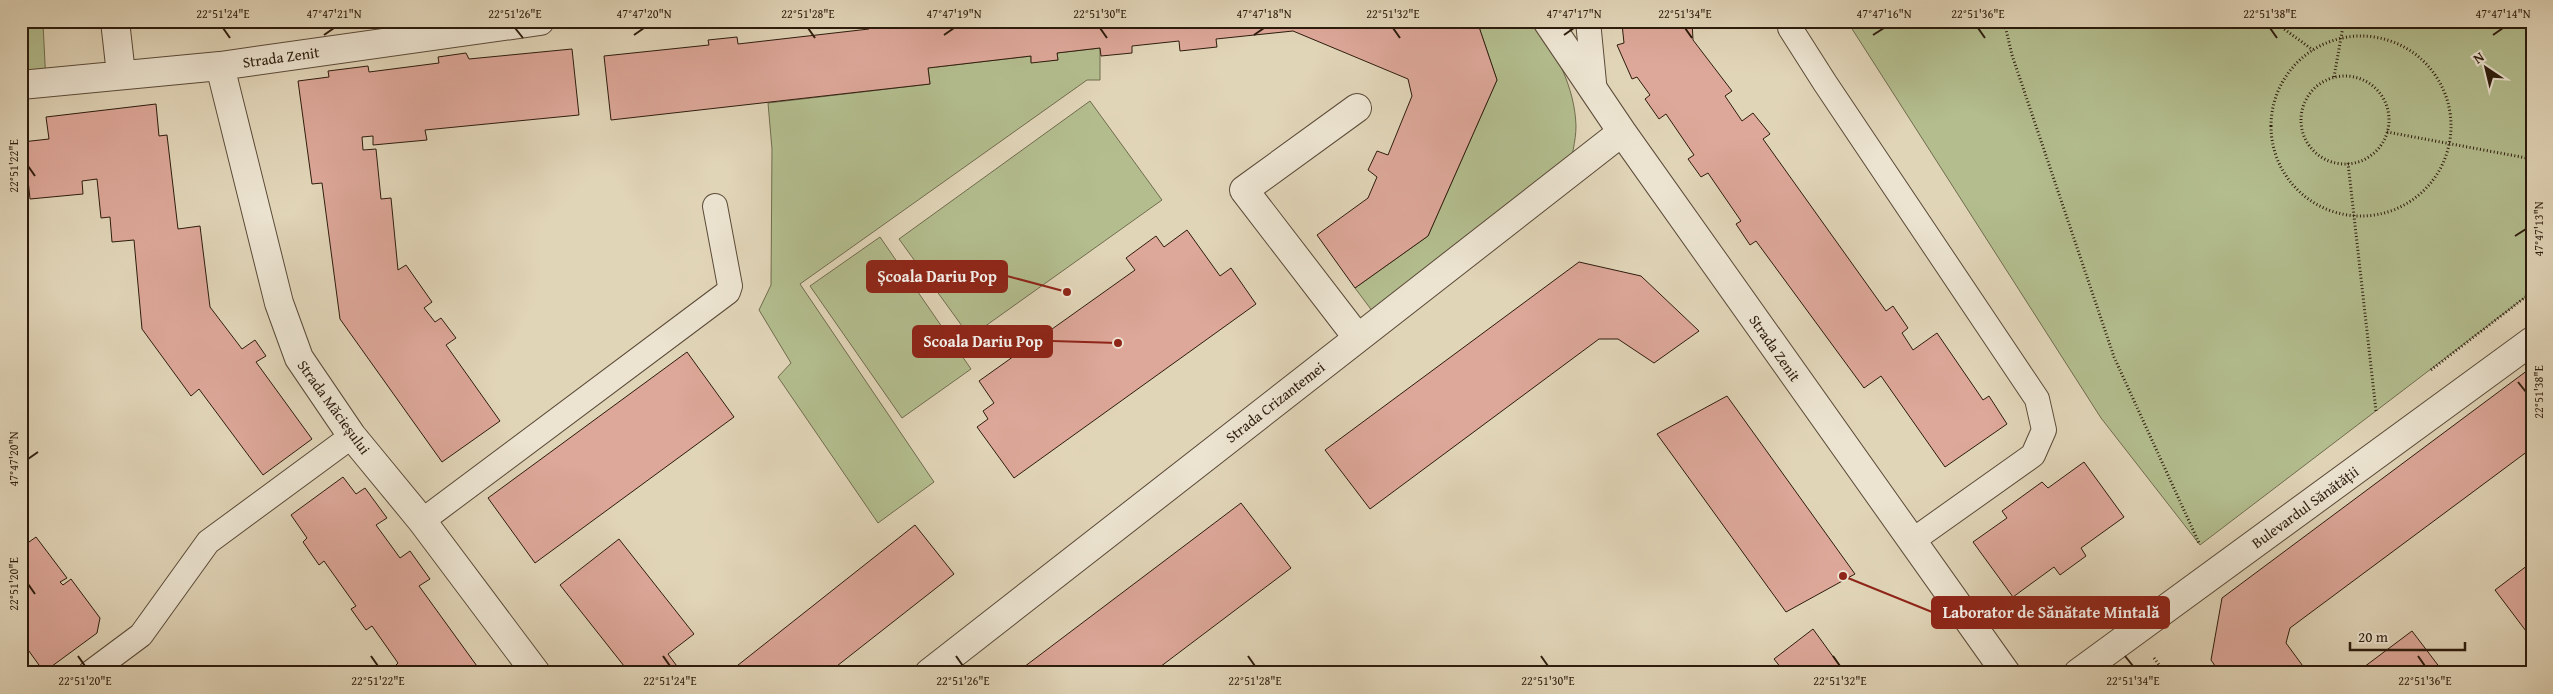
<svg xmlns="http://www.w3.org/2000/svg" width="2553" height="694" font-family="'Gentium Book Plus',serif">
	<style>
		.green { fill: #b3bd8e; stroke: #706c4e }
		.building { fill: #dda799; stroke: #2d1c0d }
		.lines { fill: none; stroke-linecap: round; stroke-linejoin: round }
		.lane-casing { stroke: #5a4a38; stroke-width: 26 }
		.street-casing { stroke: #5a4a38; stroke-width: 30 }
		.path { stroke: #2d1c0d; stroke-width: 3; stroke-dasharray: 1 2.5; stroke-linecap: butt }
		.lane { stroke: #ece4d1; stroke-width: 24 }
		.street { stroke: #ece4d1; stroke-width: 28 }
		.ticks { fill: none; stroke: #2d1c0d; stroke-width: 2 }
		.labels { text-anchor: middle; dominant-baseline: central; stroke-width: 5; stroke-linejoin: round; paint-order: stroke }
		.street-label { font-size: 15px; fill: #2d1c0d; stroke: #ece4d1 }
		.leader { fill: none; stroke: #8f2418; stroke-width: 2 }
		.callout-dot { fill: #8f2418; stroke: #ece4d1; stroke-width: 2 }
		.callout { fill: #8f2418; stroke: #8f2418; stroke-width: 2 }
		.callout-label { font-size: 16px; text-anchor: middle; font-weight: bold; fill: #fff }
		.neatline { fill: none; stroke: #2d1c0d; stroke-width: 2 }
		.ticks-label { font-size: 12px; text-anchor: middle; fill: #2d1c0d }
	</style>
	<rect width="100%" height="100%" fill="#e1d5b8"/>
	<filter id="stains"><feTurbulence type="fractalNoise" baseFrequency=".004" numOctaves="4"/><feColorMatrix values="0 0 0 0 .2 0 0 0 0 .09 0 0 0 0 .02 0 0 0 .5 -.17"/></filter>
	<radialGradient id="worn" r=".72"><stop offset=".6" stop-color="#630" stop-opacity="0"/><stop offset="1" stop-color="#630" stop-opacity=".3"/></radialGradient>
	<path class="green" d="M1477,21H1531C1556,49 1575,89 1576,126C1576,141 1571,158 1569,173L1379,320L1355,288L1428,236L1497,80Z
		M1847,21H2532V292L2200,545L2101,418Z
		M43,24L46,83L21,85V27Z
		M1100,48V80H1087L800,284L934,482L878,523L778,377L791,363L759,310L771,285L772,149L768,103L930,84L928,68L1031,56V62L1058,60L1057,53Z
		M1090,101L1162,200L970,337L899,239Z
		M880,237L971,369L902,418L810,286Z"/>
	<path class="building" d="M21,21H68L21,27Z
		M889,21V28L921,25L920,21H1477L1497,80L1428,236L1355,288L1317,235L1368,198L1377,177L1368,170L1377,151L1388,155L1412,96L1408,79L1293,31L1216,39L1217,47L1180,51L1179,41L1132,46V53L1101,56L1100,48L1057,53L1058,60L1031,63V56L928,68L930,84L611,120L604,56L709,45L708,40L737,37L738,44L869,29L868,23Z
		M1613,21H1692L1693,40L1732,91L1725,96L1742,121L1753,113L1770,134L1763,139L1886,311L1893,306L1908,328L1902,333L1913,350L1937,333L1983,400L1989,396L2007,424L1945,467L1881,376L1864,388L1756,241L1750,245L1736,224L1741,221L1708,173L1701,177L1688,159L1694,155L1666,114L1659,119L1645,99L1650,95L1637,77L1632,79L1617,45L1624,43L1622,24H1613Z
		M572,49L579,115L425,130L427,140L373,145V136L362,137L363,150L376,149L381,199L391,198L398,270L406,265L432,302L424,308L435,322L441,318L456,338L446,345L500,421L442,462L340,319L322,183L312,184L298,81L329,77L328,71L368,66L369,72L439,63L438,57L466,53L469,59Z
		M156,104L159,136L167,135L178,229L200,226L210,307L242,349L255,340L266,356L256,362L312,439L263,475L199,389L191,396L142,329L134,240L112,242L110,217L101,218L97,179L82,181L83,194L30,199L27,170H21V134L22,142L49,139L46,117Z
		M1187,230L1220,276L1231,268L1256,304L1014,478L977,427L988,419L983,411L994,403L979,381L1135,270L1126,258L1156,236L1164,247Z
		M1579,262L1641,276L1699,331L1654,363L1618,339H1599L1370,509L1325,450Z
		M687,352L734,417L535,563L488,498Z
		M2532,367V448L2290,628L2286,643L2308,673H2220L2211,660L2222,598Z
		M1727,396L1855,574L1786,612L1657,434Z
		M2084,462L2124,517L2081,548L2086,556L2060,575L2054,567L2013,597L1973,542L2007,518L2002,511L2042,482L2048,488Z
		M343,477L356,494L365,488L387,518L376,525L400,558L410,551L430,579L419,586L482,673H398L394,667L398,663L372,626L366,630L351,609L356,606L324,561L319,565L303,542L307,538L291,515Z
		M1241,503L1291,568L1152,673H1016Z
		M915,525L954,574L828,673H728Z
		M21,531L29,542L36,537L67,578L60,582L63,585L71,579L100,618L97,633L44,672L21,640Z
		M619,539L694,634L668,654L682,673H625L628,671L560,585Z
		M2532,562V639L2495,590Z
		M1813,629L1845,673H1785L1774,659Z
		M2412,631L2444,673H2362L2360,670Z"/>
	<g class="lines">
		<defs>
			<path id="lane" d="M1588,21L1595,93
				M1790,21V28L1825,83L2037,399L2044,430L2033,455L1912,541
				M422,521L728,292L730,286L715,206
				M90,673L141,635L208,542L352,436"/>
			<path id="street" d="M115,21L121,74
				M1547,21L1622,132L2006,673
				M220,66L279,303L299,358L352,436L422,521L536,673
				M21,85L220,66L540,21
				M1357,108L1244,190L1357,337
				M929,673L1622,132
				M2078,673L2532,341"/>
		</defs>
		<use href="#lane" class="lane-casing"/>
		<use href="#street" class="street-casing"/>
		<path class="path" d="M2004,21L2012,55L2114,357L2199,543
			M2273,21L2313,50
			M2271 126a90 90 0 1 1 180 0a90 90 0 1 1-180 0Z
			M2301 120a44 44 0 1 1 88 0a44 44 0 1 1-88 0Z
			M2334,77L2344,21
			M2387,132L2532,159
			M2348,163L2376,411
			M2431,370L2532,292
			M2154,658L2165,673"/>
		<use href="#lane" class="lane"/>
		<use href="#street" class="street"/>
	</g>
	<path class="ticks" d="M223,28L230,38M515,28L523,38M808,28L815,38M1100,28L1107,38M1393,28L1400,38M1685,28L1692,38M1978,28L1985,38M2270,28L2277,38M324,35L334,28M634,35L644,28M944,35L954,28M1254,35L1264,28M1564,35L1574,28M1873,35L1884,28M2493,35L2503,28M28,166L35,176M2515,236L2526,229M2518,382L2526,392M28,459L38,452M28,584L35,594M78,656L85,666M371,656L378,666M663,656L670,666M956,656L963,666M1248,656L1255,666M1541,656L1548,666M1833,656L1840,666M2125,656L2133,666M2418,656L2425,666"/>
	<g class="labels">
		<g class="street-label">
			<text transform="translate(281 57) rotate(-8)">Strada Zenit</text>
			<text transform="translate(1775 348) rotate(55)">Strada Zenit</text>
			<text transform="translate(1275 402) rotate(-38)">Strada Crizantemei</text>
			<text transform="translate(334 407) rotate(54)">Strada Măcieșului</text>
			<text transform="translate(2305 507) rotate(-36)">Bulevardul Sănătății</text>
		</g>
	</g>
	<path class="leader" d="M1067 292L1007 276M1118 343L1052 341M1843 576L1932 612"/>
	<g class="callout-dot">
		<circle cx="1067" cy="292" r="5"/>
		<circle cx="1118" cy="343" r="5"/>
		<circle cx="1843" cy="576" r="5"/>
	</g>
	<g class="callout">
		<rect x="867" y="261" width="140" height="31" rx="5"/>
		<rect x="913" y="326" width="139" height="31" rx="5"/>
		<rect x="1932" y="597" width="237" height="31" rx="5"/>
	</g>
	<g class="callout-label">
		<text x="937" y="282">Școala Dariu Pop</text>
		<text x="983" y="347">Scoala Dariu Pop</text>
		<text x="2051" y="618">Laborator de Sănătate Mintală</text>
	</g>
	<rect width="2553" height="694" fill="none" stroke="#e1d5b8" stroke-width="55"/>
	<g transform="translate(2486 68) rotate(325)" stroke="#ece4d1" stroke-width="4" paint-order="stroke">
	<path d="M0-4L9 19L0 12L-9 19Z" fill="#2d1c0d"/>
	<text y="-8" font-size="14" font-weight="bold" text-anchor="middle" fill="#2d1c0d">N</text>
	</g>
	<path d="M2350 642v8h115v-8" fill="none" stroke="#2d1c0d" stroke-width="2.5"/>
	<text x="2358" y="642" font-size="15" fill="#2d1c0d" stroke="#ece4d1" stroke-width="4" paint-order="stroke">20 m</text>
	<rect x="28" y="28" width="2498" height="638" class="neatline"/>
	<g class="ticks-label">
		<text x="223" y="18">22°51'24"E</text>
		<text x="334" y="18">47°47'21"N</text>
		<text x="515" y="18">22°51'26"E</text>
		<text x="644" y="18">47°47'20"N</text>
		<text x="808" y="18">22°51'28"E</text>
		<text x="954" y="18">47°47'19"N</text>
		<text x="1100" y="18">22°51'30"E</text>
		<text x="1264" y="18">47°47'18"N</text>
		<text x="1393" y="18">22°51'32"E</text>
		<text x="1574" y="18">47°47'17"N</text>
		<text x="1685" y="18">22°51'34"E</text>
		<text x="1884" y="18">47°47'16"N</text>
		<text x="1978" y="18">22°51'36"E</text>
		<text x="2270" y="18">22°51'38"E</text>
		<text x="2503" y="18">47°47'14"N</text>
		<text transform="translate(14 166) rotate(-90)" y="4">22°51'22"E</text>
		<text transform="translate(2539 229) rotate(-90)" y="4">47°47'13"N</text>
		<text transform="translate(2539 392) rotate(-90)" y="4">22°51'38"E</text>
		<text transform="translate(14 459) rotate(-90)" y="4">47°47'20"N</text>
		<text transform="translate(14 584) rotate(-90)" y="4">22°51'20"E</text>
		<text x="85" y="685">22°51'20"E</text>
		<text x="378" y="685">22°51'22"E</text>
		<text x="670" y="685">22°51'24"E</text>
		<text x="963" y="685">22°51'26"E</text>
		<text x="1255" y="685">22°51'28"E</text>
		<text x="1548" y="685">22°51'30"E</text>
		<text x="1840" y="685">22°51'32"E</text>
		<text x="2133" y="685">22°51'34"E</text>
		<text x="2425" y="685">22°51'36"E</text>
	</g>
	<rect width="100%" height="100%" filter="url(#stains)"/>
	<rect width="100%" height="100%" fill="url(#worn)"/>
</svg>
